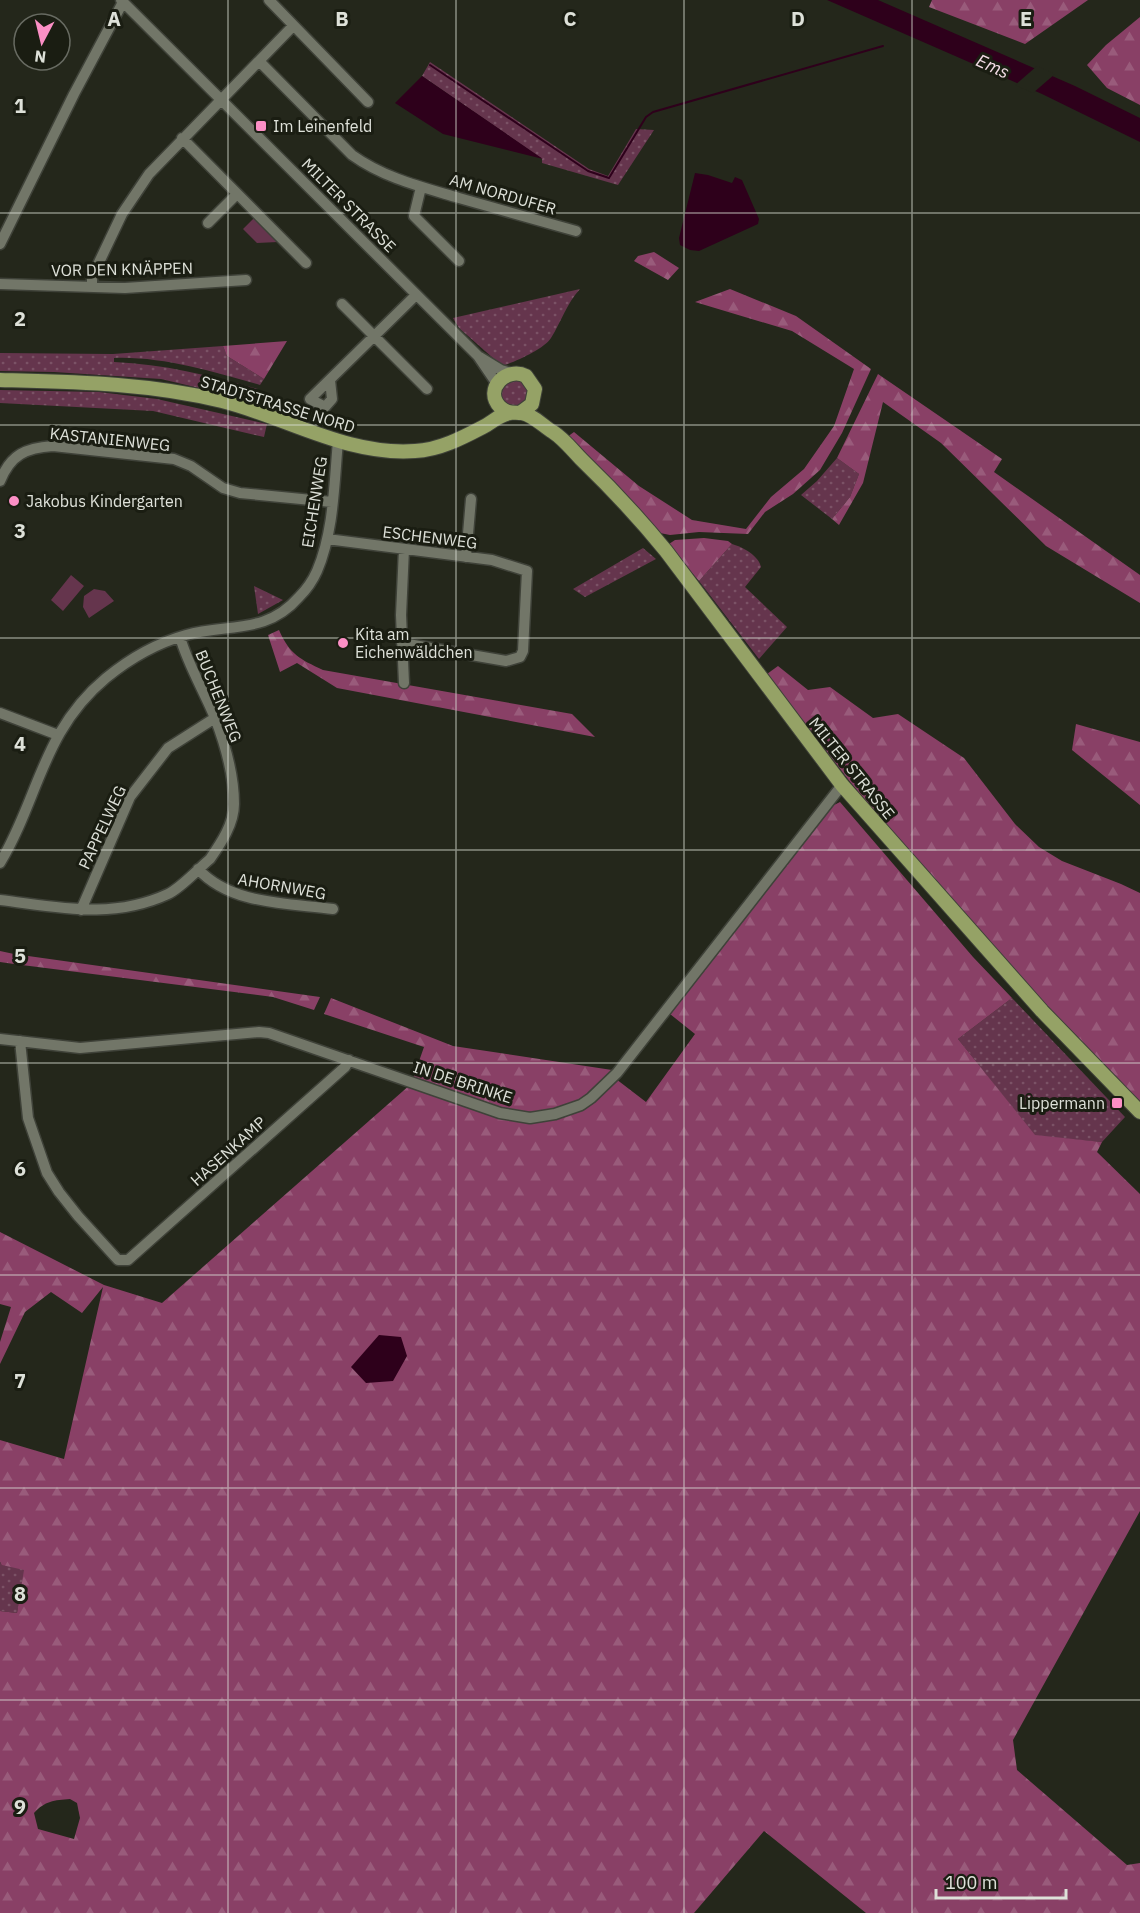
<svg xmlns="http://www.w3.org/2000/svg" width="1140" height="1913" font-family="'IBM Plex Sans',sans-serif">
	<style>
		.grass { fill: url(#grass-dots) }
		.forest { fill: url(#forest-firs); fill-rule: evenodd }
		.park { fill: #65354d }
		.water { fill: #2e001b }
		.pier { fill: #24271b }
		.lines { fill: none; stroke-linecap: round; stroke-linejoin: round }
		.stream { stroke: #2e001b; stroke-width: 2 }
		.minor-casing { stroke: #3f4239; stroke-width: 13 }
		.major-casing { stroke: #3f4239; stroke-width: 16 }
		.minor { stroke: #727668; stroke-width: 10 }
		.major { stroke: #95a266; stroke-width: 14 }
		.grid { fill: none; stroke: #dee1d9; stroke-width: 1.5; stroke-opacity: 0.55 }
		.poi-dot { fill: #fb8fc5; stroke: #1a1d12; stroke-width: 2 }
		.labels { text-anchor: middle; dominant-baseline: central; stroke-width: 6; stroke-linejoin: round; paint-order: stroke }
		.poi-label { font-size: 16px; fill: #dee1d9; stroke: #1a1d12; text-anchor: start }
		.street-label { font-size: 16px; fill: #dee1d9; stroke: #1a1d12 }
		.water-label { font-size: 18px; font-style: italic; fill: #f3dce6; stroke: #1a1d12 }
		.grid-label { font-size: 20px; text-anchor: middle; font-weight: bold; fill: #dee1d9; stroke: #1a1d12; stroke-width: 6; stroke-linejoin: round; paint-order: stroke }
	</style>
	<defs>
		<pattern id="grass-dots" width="8" height="8" patternUnits="userSpaceOnUse" patternTransform="scale(1.5)"><rect width="8" height="8" fill="#65354d"/><path d="M2 2h.1M6 6h.1" fill="none" stroke="#7b5266" stroke-width="1.8" stroke-linecap="round"/></pattern>
		<pattern id="forest-firs" width="22" height="20" patternUnits="userSpaceOnUse" patternTransform="scale(1.5)"><rect width="22" height="20" fill="#894066"/><path d="M5 1l3.5 6h-7zM16 11l3.5 6h-7z" fill="#995b7b"/></pattern>
	</defs>
	<rect width="100%" height="100%" fill="#24271b"/>
	<path class="grass" d="M430,62L589,169L608,176L636,129L654,130L618,185L542,163V159L422,76Z
		M580,289C567,303 561,322 551,338C544,349 515,362 502,366L459,328L453,318Z
		M223,346L227,356L264,379L260,385C215,372 161,356 114,358V362C164,364 211,376 258,389L254,401L161,379L54,372L0,371V353L113,354Z
		M501 393a14 14 0 1 1 28 0a14 14 0 1 1-28 0Z
		M0,390L99,392L157,399L267,424L264,437L153,411L0,403Z
		M837,458L859,474L850,497L832,519L801,495L817,481Z
		M732,544C743,547 759,556 761,567L745,587L787,627L759,659L699,581Z
		M643,548L656,559L585,597L573,589Z
		M254,586L283,600L258,614Z
		M1012,998L1125,1117L1102,1142L1035,1136L958,1039Z
		M0,1563L25,1569L17,1613L0,1611Z"/>
	<path class="forest" d="M932,0H1088L1025,44L929,7Z
		M1140,17V105L1107,88L1087,65L1106,45Z
		M654,252L679,268L668,280L634,261L638,256Z
		M730,289L796,316L871,369L842,433L820,470L793,494L765,512L748,534L699,532L670,535L660,533L567,437L574,432L639,486L692,520L746,529L771,497L804,469L834,426L854,369L792,331L695,302Z
		M287,341L264,379L227,356L223,346Z
		M878,374L1002,459L994,472L1140,575V603L1046,546L941,443L883,402L863,483L839,525L832,519L850,497L859,474L837,458Z
		M704,538L728,541L732,544L699,581L670,547L669,544L675,540Z
		M279,630C290,655 300,659 323,670L572,714L595,737L337,688L297,663L280,672L268,635Z
		M778,666L808,690L830,687L873,718L898,714L964,758L1015,824L1039,847L1062,861L1121,884L1140,893V1106L1025,986L911,854L851,783L767,674Z
		M1076,724L1140,742V805L1072,750Z
		M840,802L973,957L1012,998L958,1039L1035,1135L1102,1142L1097,1152L1140,1194V1511L1013,1740L1017,1770L1127,1865L1140,1863V1913H866L764,1831L694,1913H0V1611L17,1613L24,1570L2,1565L0,1562V1440L64,1459L103,1287L82,1313L51,1292L25,1312L0,1364V1342L11,1307L0,1304V1232L104,1285L162,1303L411,1084L424,1047L324,1014L331,998L453,1046L612,1070L616,1079L646,1102L695,1034L670,1014L830,807ZM70,1799L77,1803L80,1818L74,1839L38,1829L34,1813C45,1801 54,1800 70,1799Z
		M0,951L14,954L320,997L314,1010L273,997L14,964L0,962Z"/>
	<path class="park" d="M255,217L278,242L257,243L243,229Z
		M71,575L84,586L63,611L51,600Z
		M94,589L105,591L114,601L89,618L83,607L84,596Z"/>
	<path class="water" d="M827,0H878L1075,86L1140,118V142L1042,94Z
		M422,76L543,159L443,134L395,103Z
		M695,173L708,175L732,183L735,177L742,180L759,219L758,224L699,251L690,250L680,245L679,238Z
		M379,1335L401,1337L407,1356L393,1381L366,1383L351,1367Z"/>
	<path class="pier" d="M1037,66L1055,74L1033,93L1015,85Z"/>
	<g class="lines">
		<path class="stream" d="M430,65L588,171L609,178L646,117L653,112L883,46"/>
		<defs>
			<path id="minor" d="M121,0L478,356L501,370L511,373
				M269,0L368,102
				M259,61L352,155C384,178 422,187 459,198C498,209 537,220 576,231
				M182,138L306,263
				M421,187L414,216L459,261
				M208,223L237,194
				M0,244L74,94L123,2
				M0,284L125,288L246,280
				M92,287V277L122,214L149,174L293,26
				M342,304L427,389
				M478,356L497,384
				M330,380L332,399L325,407L310,399L416,295
				M0,481C11,454 26,448 53,446L174,459L191,466L223,488L240,493L332,502
				M327,539L492,560L527,571L523,651L520,657L506,661L402,643
				M404,549L401,615L404,683
				M466,557L471,499
				M0,713L58,735
				M0,863C39,798 42,731 106,678C128,660 157,643 186,635C228,623 266,635 299,597C306,590 313,580 317,571C334,531 334,484 338,441
				M198,869C231,905 288,903 333,909
				M0,900C58,907 112,920 168,894C181,888 198,869 210,859C221,843 234,824 234,804C234,776 225,744 215,718C204,691 188,665 180,637
				M81,910L130,797L168,748L215,718
				M0,1039L80,1048L259,1032L269,1033L500,1113L530,1118L555,1114L581,1105L591,1098L617,1073L842,785
				M20,1041L28,1118L47,1173L59,1192L78,1216L118,1260H128L345,1067L349,1060"/>
			<path id="major" d="M0,380C75,382 149,383 222,401C286,417 347,456 415,451C439,450 462,438 483,427C493,422 498,415 510,413
				M520,413L532,404L535,389L526,376C507,366 483,389 500,407C507,414 513,412 522,413C533,415 543,426 553,432C564,439 573,451 582,460C612,489 640,519 666,551L842,785L1042,1011L1140,1112"/>
		</defs>
		<use href="#minor" class="minor-casing"/>
		<use href="#major" class="major-casing"/>
		<use href="#minor" class="minor"/>
		<use href="#major" class="major"/>
	</g>
	<path class="grid" d="M228,0V1913M456,0V1913M684,0V1913M912,0V1913M0,213H1140M0,425H1140M0,638H1140M0,850H1140M0,1063H1140M0,1275H1140M0,1488H1140M0,1700H1140"/>
	<g class="poi-dot">
		<rect x="255" y="120" width="12" height="12" rx="3"/>
		<circle cx="14" cy="501" r="6"/>
		<circle cx="343" cy="643" r="6"/>
		<rect x="1111" y="1097" width="12" height="12" rx="3"/>
	</g>
	<g class="labels">
		<g class="poi-label">
			<text x="273" y="126">Im Leinenfeld</text>
			<text x="26" y="501">Jakobus Kindergarten</text>
			<text x="355" y="634">Kita am<tspan x="355" dy="18">Eichenwäldchen</tspan></text>
			<text x="1105" y="1103" text-anchor="end">Lippermann</text>
		</g>
		<g class="street-label">
			<text transform="translate(503 194) rotate(16)">AM NORDUFER</text>
			<text transform="translate(349 205) rotate(45)">MILTER STRASSE</text>
			<text transform="translate(122 269) rotate(-1)">VOR DEN KNÄPPEN</text>
			<text transform="translate(278 404) rotate(17)">STADTSTRASSE NORD</text>
			<text transform="translate(110 439) rotate(6)">KASTANIENWEG</text>
			<text transform="translate(314 502) rotate(-81)">EICHENWEG</text>
			<text transform="translate(430 537) rotate(7)">ESCHENWEG</text>
			<text transform="translate(219 696) rotate(68)">BUCHENWEG</text>
			<text transform="translate(852 768) rotate(51)">MILTER STRASSE</text>
			<text transform="translate(102 827) rotate(-65)">PAPPELWEG</text>
			<text transform="translate(282 886) rotate(10)">AHORNWEG</text>
			<text transform="translate(463 1082) rotate(18)">IN DE BRINKE</text>
			<text transform="translate(228 1151) rotate(-42)">HASENKAMP</text>
		</g>
		<g class="water-label">
			<text transform="translate(993 66) rotate(24)">Ems</text>
		</g>
	</g>
	<g class="grid-label">
		<text x="114" y="26">A</text>
		<text x="342" y="26">B</text>
		<text x="570" y="26">C</text>
		<text x="798" y="26">D</text>
		<text x="1026" y="26">E</text>
		<text x="20" y="113">1</text>
		<text x="20" y="326">2</text>
		<text x="20" y="538">3</text>
		<text x="20" y="751">4</text>
		<text x="20" y="963">5</text>
		<text x="20" y="1176">6</text>
		<text x="20" y="1388">7</text>
		<text x="20" y="1601">8</text>
		<text x="20" y="1814">9</text>
	</g>
	<g transform="translate(42 42) rotate(187)"><circle r="28" fill="#1a1d12" stroke="#686b62" stroke-width="1.5"/>
	<path d="M0-4.5L10 22L0 15L-10 22Z" fill="#fb8fc5"/>
	<text y="-9" font-size="16" font-weight="bold" text-anchor="middle" fill="#dee1d9">N</text>
	</g>
	<path d="M936 1889v9h130v-9" fill="none" stroke="#dee1d9" stroke-width="3"/>
	<text x="945" y="1889" font-size="18" fill="#dee1d9" stroke="#1a1d12" stroke-width="4.5" paint-order="stroke">100 m</text>
</svg>
